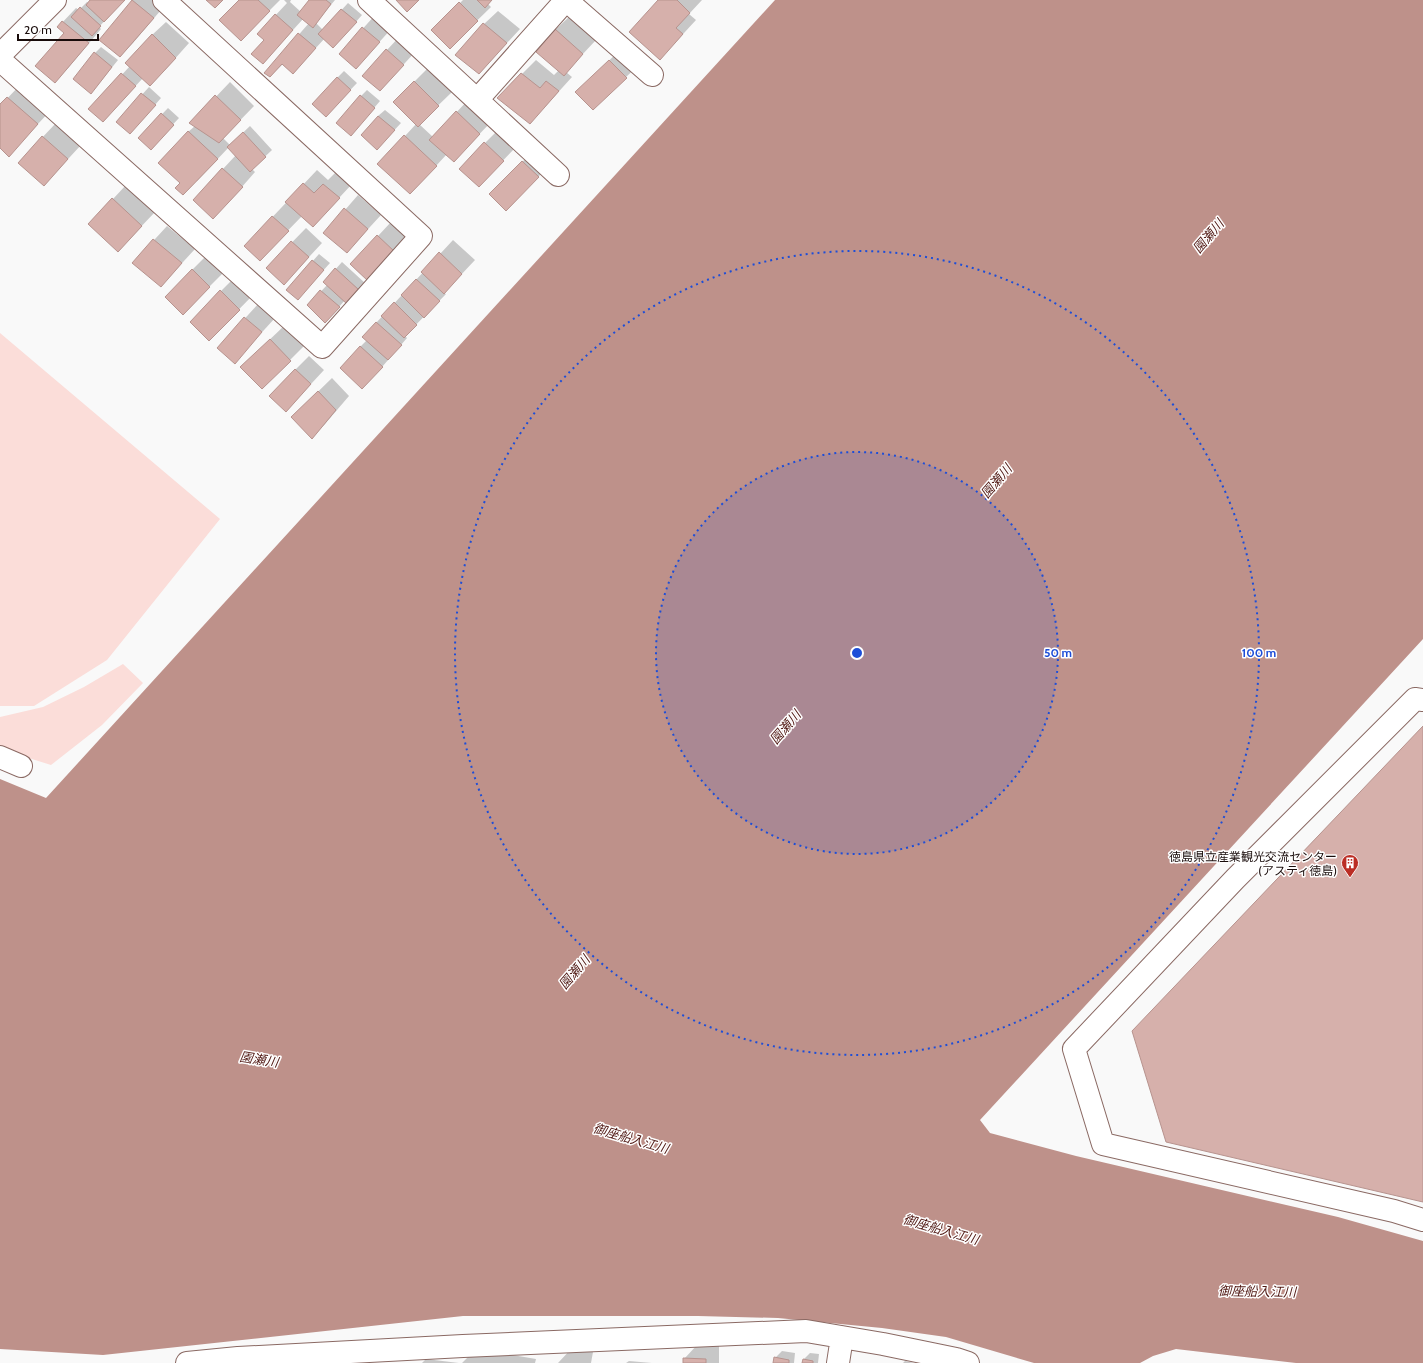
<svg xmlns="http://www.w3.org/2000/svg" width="1423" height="1363" font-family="Cabin,'Noto Sans JP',sans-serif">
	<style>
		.green { fill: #fbddd9 }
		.water { fill: #be918a }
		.shadow { fill: #0003 }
		.building { fill: #d6b0ab; stroke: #b7938e }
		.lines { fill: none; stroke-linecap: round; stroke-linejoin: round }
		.minor-casing { stroke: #8a6963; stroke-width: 24 }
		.minor { stroke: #fff; stroke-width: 22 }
		.ring { fill: none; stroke: #1d4ed8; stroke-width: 2; stroke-dasharray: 2 4 }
		.labels { text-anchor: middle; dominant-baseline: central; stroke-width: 3; stroke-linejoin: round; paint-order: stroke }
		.poi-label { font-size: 12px; fill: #180b0a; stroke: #fff; text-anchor: end }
		.water-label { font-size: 13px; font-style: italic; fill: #501813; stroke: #fff }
		.centre { fill: #1d4ed8; stroke: #fff; stroke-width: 2 }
		.ring-label { font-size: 12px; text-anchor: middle; font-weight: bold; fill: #1d4ed8; stroke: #fff; stroke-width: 3; stroke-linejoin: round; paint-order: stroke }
	</style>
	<rect width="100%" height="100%" fill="#f9f9f9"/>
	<path class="green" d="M0,333L220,519L107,660L34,706H0Z
		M123,664L143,683L102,725L51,765L0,749V717L43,707L84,687Z"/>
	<path class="water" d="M775,0H1423V639L980,1120L990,1133L1076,1156L1338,1217L1423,1241V1363H1296L1176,1349L1153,1356L1140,1363H1034L946,1337L882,1328L778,1318L698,1316H463L103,1355L0,1349V779L46,798Z"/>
	<path class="shadow" d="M92,0H124L99,27L101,29L68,68L55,81L65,33L58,27L76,8L79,10L87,2L89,3Z
		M133,0H162L166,4L133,43L120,56L100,40Z
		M240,0H280L241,39Z
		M284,0H291L290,2L301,12L310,0H335L316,23L323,30L348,3L362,15L340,40L325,38L293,73L283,64L270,76L266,72L309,23L303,19L263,63L265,40L258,34L287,3Z
		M463,0H492L488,4L491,7L450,47L433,30Z
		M659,0H702L689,14L696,20L673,45Z
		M498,11L520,29L479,73L484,24Z
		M376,14L392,28L356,68L340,54Z
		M569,17L596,40L566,72L572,77L543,109L498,98L536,60L554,75L559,70L555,30Z
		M166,22L189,43L164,71L143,78L103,121L90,109L130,66L152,35Z
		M400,36L416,51L393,76L387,50Z
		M101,47L118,60L97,86L95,53Z
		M623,47L640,64L626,77L590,79Z
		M428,68L452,92L419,124L433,137L470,98L493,120L467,147L447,154L424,179L405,136L416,124L394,102Z
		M344,71L357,83L332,109L337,78Z
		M230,82L254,106L223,138L230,145L250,126L272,150L252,169L255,172L227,204L194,200L236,155L229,147L197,181L181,183L188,132L195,126L191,123Z
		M21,84L51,110L9,155L0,147V106Z
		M149,87L161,98L136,127L117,122Z
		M367,90L380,101L357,128L361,96Z
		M168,108L179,118L151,148L139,138Z
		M385,110L401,123L377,149L378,116Z
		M56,123L81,145L57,171L19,162Z
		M498,130L516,147L492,172L485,143Z
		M536,148L552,163L506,209L491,194Z
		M317,170L328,180L337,171L352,184L313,226L302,216L273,246H245Z
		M126,185L155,212L118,251L113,199Z
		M358,195L381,215L347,252L325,233Z
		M391,222L408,238L368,279L352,264Z
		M167,226L195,249L161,286L133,263Z
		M306,228L322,243L297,270L267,268Z
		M453,240L475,260L444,293L446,294L405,336L407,338L376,374L360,347L367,340L376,323Z
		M319,254L330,263L304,292L287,290Z
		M206,256L223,273L196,300L192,270Z
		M342,262L365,283L354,296L345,300L332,315L308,305L328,284L324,282Z
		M234,278L253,295L209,340L221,291Z
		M258,304L275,318L235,362L218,348Z
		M284,326L304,346L262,388L241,367Z
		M309,356L324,370L286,411L295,370Z
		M332,378L349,396L325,424L312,438L292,417Z
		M697,1345L719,1346V1363H684V1359Z
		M572,1348L593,1352L591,1363H558Z
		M476,1349L536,1359L535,1363H462Z
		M782,1351L795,1353L794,1363H774L775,1358Z
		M810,1353L819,1354L818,1363H803L804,1359Z
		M426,1359L459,1363H422Z
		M629,1361L652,1363H626Z
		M905,1361L914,1363H903Z"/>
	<path class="building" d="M90,0H125L104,22L86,5Z
		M132,0L154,18L120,57L99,40Z
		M206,0H223L215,8Z
		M239,0H258L270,11L241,41L219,20Z
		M309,0H326L331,4L313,28L297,15Z
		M396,0H419L407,12Z
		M477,0H492L485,8Z
		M658,0H677L690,13L676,28L683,34L660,60L629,32Z
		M459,2L478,21L450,49L431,30Z
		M80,7L101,26L92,36L71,17Z
		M341,9L357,22L333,48L318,34Z
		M275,14L293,30L263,64L251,54L264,40L257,34Z
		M62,21L89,43L55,83L35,66L64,33L57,27Z
		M483,23L507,43L479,74L455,55Z
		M362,27L380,42L356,69L339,54Z
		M555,29L583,54L564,76L536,52Z
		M298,33L316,48L293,74L282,64L270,77L264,73Z
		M152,34L176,58L150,86L125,63Z
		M386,49L404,65L380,91L362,76Z
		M94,52L112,67L91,94L73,79Z
		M609,60L627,78L593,110L575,92Z
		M121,73L136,86L103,122L88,109Z
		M521,73L540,88L546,81L559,91L530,124L497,98Z
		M337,77L351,90L326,117L312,104Z
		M414,81L439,106L418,127L393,102Z
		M141,93L156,105L130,134L116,122Z
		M215,95L241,120L219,143L189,123Z
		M360,95L375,108L351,136L336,123Z
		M7,97L38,124L9,157L0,148V104Z
		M456,111L480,134L454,162L429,140Z
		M161,113L174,125L151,150L138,138Z
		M378,116L395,130L377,150L361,135Z
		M188,131L218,159L183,195L175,188L180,183L158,163Z
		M243,132L266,157L250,172L227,147Z
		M404,135L437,166L410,194L377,164Z
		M42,136L68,159L44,186L18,163Z
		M484,142L504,161L479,187L459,169Z
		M522,161L539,177L506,211L489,194Z
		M222,168L243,187L213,219L193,200Z
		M303,183L314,193L323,184L340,198L313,227L285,202Z
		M112,198L142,226L118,252L88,224Z
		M344,208L368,229L347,253L323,233Z
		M272,216L289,231L260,261L244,246Z
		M377,235L395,252L368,281L350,264Z
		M153,239L182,263L161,287L132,263Z
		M291,241L309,257L284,285L266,268Z
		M439,252L462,274L444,294L421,272Z
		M312,260L324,270L298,300L286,290Z
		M335,268L359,290L347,304L323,282Z
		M192,269L210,287L183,315L165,297Z
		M416,279L440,301L424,318L401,295Z
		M220,290L240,310L209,341L190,322Z
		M320,290L340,307L325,323L307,305Z
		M394,302L417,325L404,338L381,316Z
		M244,317L262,332L235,364L217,348Z
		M376,322L402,345L388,360L362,337Z
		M270,339L291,361L262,389L240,367Z
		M360,346L383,367L362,389L340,368Z
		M295,369L311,384L286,412L269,396Z
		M318,391L336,410L312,439L291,417Z
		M1423,726V1202L1166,1142L1132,1031Z
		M774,1357L789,1360V1363H773Z
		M683,1358L706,1359V1363H683Z
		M803,1359L813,1361V1363H802Z"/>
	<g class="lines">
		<defs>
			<path id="minor" d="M369,0L558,175
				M566,0L652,75
				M0,55L55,0
				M0,60L322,347L421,236L164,0
				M477,100L566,0
				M1423,700L1415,699L1235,879L1074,1049L1103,1144L1394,1211L1423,1220
				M0,757L21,766
				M187,1363L238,1358L463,1346L806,1331L883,1344L956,1359L968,1363
				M838,1363L842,1337"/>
		</defs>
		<use href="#minor" class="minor-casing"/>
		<use href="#minor" class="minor"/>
	</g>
	<circle cx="857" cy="653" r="201" fill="#1d4ed8" fill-opacity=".12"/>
	<g class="ring">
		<circle cx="857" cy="653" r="201"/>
		<circle cx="857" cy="653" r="402"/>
	</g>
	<defs>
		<symbol id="building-pin" viewBox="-11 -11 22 30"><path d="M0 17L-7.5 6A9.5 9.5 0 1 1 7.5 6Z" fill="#bb2d24" stroke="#fff"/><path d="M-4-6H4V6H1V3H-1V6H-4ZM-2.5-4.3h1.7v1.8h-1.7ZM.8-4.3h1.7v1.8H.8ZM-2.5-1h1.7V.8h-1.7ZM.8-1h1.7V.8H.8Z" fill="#fff"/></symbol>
	</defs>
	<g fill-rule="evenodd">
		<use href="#building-pin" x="1340" y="853" width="20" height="27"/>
	</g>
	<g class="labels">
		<g class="poi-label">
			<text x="1337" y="856">徳島県立産業観光交流センター<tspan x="1337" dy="14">(アスティ徳島)</tspan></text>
		</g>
		<g class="water-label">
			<text transform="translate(1208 236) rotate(-49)">園瀬川</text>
			<text transform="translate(996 481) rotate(-49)">園瀬川</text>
			<text transform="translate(785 727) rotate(-49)">園瀬川</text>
			<text transform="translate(574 972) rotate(-49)">園瀬川</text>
			<text transform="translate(259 1059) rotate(9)">園瀬川</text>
			<text transform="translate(631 1138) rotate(16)">御座船入江川</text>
			<text transform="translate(941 1229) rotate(16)">御座船入江川</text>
			<text transform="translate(1257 1291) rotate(1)">御座船入江川</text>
		</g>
	</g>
	<circle cx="857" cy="653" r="6" class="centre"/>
	<g class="ring-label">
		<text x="1058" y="657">50 m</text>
		<text x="1259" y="657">100 m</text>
	</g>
	<path d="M18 34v6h80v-6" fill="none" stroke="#180b0a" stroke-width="2"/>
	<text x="24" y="34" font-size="12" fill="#180b0a" stroke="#ffffff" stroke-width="3" paint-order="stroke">20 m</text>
</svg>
